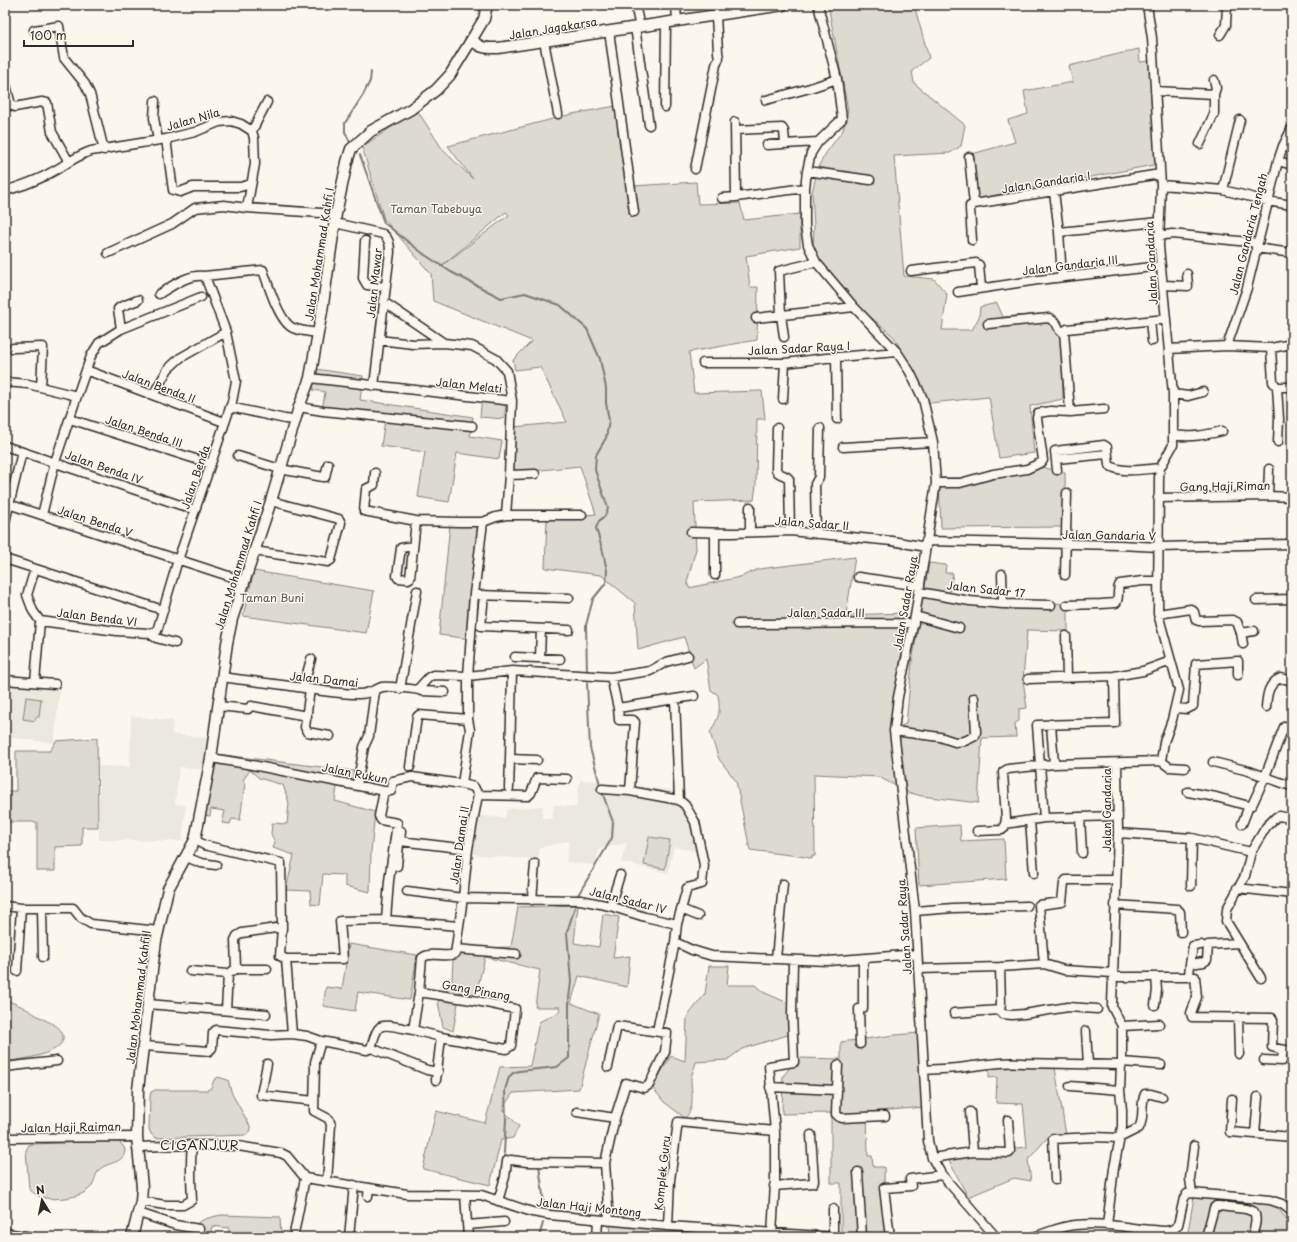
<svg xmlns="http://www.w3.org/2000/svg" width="1297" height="1242" font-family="'Playpen Sans',sans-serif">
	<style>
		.built { fill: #ebe8de }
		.green { fill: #dddad0; stroke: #84827e; fill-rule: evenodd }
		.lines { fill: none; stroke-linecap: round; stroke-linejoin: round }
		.stream { stroke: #7b7a75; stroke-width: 2 }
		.minor-casing { stroke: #2b2b2b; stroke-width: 11 }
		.major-casing { stroke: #2b2b2b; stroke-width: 13 }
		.minor { stroke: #fbf7ec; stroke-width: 8 }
		.major { stroke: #fbf7ec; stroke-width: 10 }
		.labels { text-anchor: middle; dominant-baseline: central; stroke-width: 3; stroke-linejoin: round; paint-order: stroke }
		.street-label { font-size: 11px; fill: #2b2b2b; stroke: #fbf7ec }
		.park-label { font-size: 11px; fill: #585754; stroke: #fbf7ec }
		.quarter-label { font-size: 13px; letter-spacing: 1px; fill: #2b2b2b; stroke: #fbf7ec }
	</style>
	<rect width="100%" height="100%" fill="#fbf7ec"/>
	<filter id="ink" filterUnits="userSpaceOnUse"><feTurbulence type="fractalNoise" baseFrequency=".025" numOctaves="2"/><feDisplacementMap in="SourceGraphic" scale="8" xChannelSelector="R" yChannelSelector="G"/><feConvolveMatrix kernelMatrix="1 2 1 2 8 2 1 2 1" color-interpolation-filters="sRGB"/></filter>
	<g filter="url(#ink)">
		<path class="built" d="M5,682L60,688L54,743L5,737Z
			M131,716L173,721L172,734L207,738L204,770L179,767L175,804L186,805L182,841L99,840V766L130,767Z
			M580,780L600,781V794L626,795V785L678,791L692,807L699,827L700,852L674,847L668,873L621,862L627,843L599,849L595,865L566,862L569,841L540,848L538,860L472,854L480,816L505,818L507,809L543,806L542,818L552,819L554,805L576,807Z"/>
		<path class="green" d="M828,5H914L929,58L912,71L914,83L965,125L961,146L950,153L894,156L904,276L934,279L947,294L942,330H972L979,317L980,307L997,303L1003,317L1053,313L1062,321L1063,399L1030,406L1034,453L999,458L989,397L930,403L894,337L858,306L829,275L813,250L814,226L812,193L818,167L826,153L843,130L848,110Z
			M1139,49L1140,62L1149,61L1159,164L975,199L972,154L1015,142L1008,120L1028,114L1024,91L1073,82L1069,66Z
			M621,105L633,186L696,182L698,204L740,203L744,220L800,214V247L746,256L750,287H758L757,340L689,352L694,393L762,391L765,419H757L756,485L754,500L694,502L696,549L687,582L689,588L740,577L759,569L855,557L846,615L905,613L903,627H906L893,707L894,729L906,724L912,662L929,563L946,565L945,573H953L949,595L1068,604V631L1027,630L1023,680L1027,708L1019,709V721L1015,723L1016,737L982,738L978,803L922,796L907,792L879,777L814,774L815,856H812V859L806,857L750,850L736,781L719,759L710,733C719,716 721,714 718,695L711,690L706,659L694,668L684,637L638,650L635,603L601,575L545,568L547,519L596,514L580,466L512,473L514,427L567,422L540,367L515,370L513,360L532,341L433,301L431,274L384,219L362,147L417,110L443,150L473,179L448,146L572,114ZM506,212L509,215L440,267Z
			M316,369L363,376L360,400L473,417L470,436L502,441L499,459L457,453L449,502L418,497L425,452L381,446L385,420L322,411L325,392L313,390Z
			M482,395L507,398L504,419L480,417Z
			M1026,466H1038L1065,473L1066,527L941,528L939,478H964L991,470Z
			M450,524L482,527L471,639L439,635Z
			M254,571L374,591L366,633L243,616Z
			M26,697L41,699L39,717H36L35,721L23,719Z
			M97,738L98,827H82V846L55,847V871H37V822H5V791H16V751H50L56,741Z
			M216,754L354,771L353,789L337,787L335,801L375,812L371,852L370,892L345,886V875L323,874L320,905L311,904L310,891L286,890L294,855L273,848L275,842L271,834L272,823L287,824L289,803L283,785L259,778L250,770L243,780L245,784L240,820L232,819L230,824L222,823L225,811L211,809L210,816L204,815Z
			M960,825L961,841L1004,839L1006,879L919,885L916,828Z
			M649,837L670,840L665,869L644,865Z
			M578,905L574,943L599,947L603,914L619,917L613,958L630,956L627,987L579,976L571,1003L599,1014L579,1089L513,1093L502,1109L519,1126L513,1138L501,1140L490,1185L423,1169L436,1111L485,1123L500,1067L530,1066L539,1022L559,1012L560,1007H535L540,970L485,957L476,994L460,992L453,1031L443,1027L438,1002L452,980L453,960L473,948L511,947L518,907Z
			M349,944L417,955L410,1000L358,992L355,1011L323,1006L326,987L342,989Z
			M709,966H729L727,985H755L763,992L788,1003L791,1034L742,1049L727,1060L696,1062C695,1067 692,1073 691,1078C691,1092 696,1107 685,1118L664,1102L652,1087L671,1056L685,1061L687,1017L705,994Z
			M5,1000C22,1005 29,1011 43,1019C48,1022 58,1025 61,1031C75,1053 17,1061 5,1061Z
			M919,1033L925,1107L867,1112L868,1156H872L873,1167H884L885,1233L841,1234V1183H831V1113L782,1114L783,1076L798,1058L841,1059V1042L895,1035Z
			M989,1067L1055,1068L1066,1135L1047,1138L1028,1160L1031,1181L1014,1178L968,1197L946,1155L1027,1147L1023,1104L996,1103L997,1077L989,1078Z
			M218,1077L228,1080L232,1094L250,1126L251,1130L247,1135L156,1138L151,1134L149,1129L150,1097L151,1092L155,1090H207L211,1088L214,1080Z
			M117,1141C121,1143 124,1146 125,1150C125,1164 106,1162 99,1170C94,1176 95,1184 89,1189C81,1198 56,1200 45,1198C39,1197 33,1193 29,1189L26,1150L29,1145L32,1144Z
			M1194,1197L1273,1202L1292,1226V1237H1187Z
			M221,1215L280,1217L281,1237H228L229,1228L212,1226L210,1237H193C193,1234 193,1230 194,1227C198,1219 213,1217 221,1215Z
			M610,1222L734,1236V1237H611Z"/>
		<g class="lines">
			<path class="stream" d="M350,142L345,132V123L363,95L370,81L371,72
				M360,155L384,223L425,255L451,272L501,298L525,293L560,305L587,329L600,359L606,388V403L609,421L606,438L596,455L595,470L608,508L605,516L599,521L596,528L603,552L607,571L606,583L593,599L586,625L587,673
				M587,682L590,748L601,788
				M578,895L612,838L613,822L602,792
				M505,1157L504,1152L506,1120L505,1090L509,1077L513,1073L519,1071L557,1067L569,1058V998L571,982L567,932L576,904
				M539,1165L545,1211
				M539,1237L543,1223"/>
			<defs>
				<path id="minor" d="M635,5L640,27
					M676,5L677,21
					M818,5L837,79L842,119L818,142L811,153L807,171L805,188V226L808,245L816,262L854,307L897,352L910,372L923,399L933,442L936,483L915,616L898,697L894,731L915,911L928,1141L932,1158L942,1175L996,1237
					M1147,5L1152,38L1161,185L1159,246L1173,394V445L1160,468L1159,477L1158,614L1179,690L1172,720L1164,742L1161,761
					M635,27L649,125
					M34,30L59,26L64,58L85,84L90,94L104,150
					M609,31L634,212
					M1220,35L1226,25L1227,5
					M544,41L558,114
					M5,81L11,105L15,107L42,102L47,103L52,132L69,162
					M1155,91L1214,94
					M766,100L810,88L837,79
					M155,101L154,118L158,140
					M665,107L666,22
					M735,122L736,197L805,188
					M735,130L782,128L784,131L785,143
					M252,131L267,102
					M166,139L173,190L180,192L193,187H240L251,184
					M1200,144L1214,114V94L1216,88L1214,80
					M767,145L818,142
					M969,157L974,204
					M1278,161L1292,165
					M695,169L716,65L719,58L718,52L716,16
					M807,171L870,180
					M1161,185L1223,190L1267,201L1292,205
					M1223,190L1240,120
					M5,191C21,186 37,181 52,172C65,165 76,156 91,151L166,139L195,132L219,122L231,121L241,124L252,131L254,138L255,164L247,208
					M1054,192L1059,232L1062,277
					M722,198L736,197
					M335,223L383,234C389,239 390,244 390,252L374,386
					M1059,232L1159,222
					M1158,236L1172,234L1258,243
					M972,240L970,209V206L974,204L1160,174
					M365,241L363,278L367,285L386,287
					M1256,248L1292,253
					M108,253L172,224L195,208L224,205L247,208L336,214
					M911,271L976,263L979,265L981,288
					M204,276L263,270C268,284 279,322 293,328C301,331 310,332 318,333
					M1163,285L1188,286L1187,274
					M958,292L1038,280L1161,266
					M384,302L444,343
					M756,318L854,307
					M1150,321L1152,341
					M988,324L1049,318L1056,323L1060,331H1064
					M121,329L118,309L120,307L138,300
					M784,337L781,315L779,271L816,262
					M379,340L413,344L444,343L472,346L496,359L507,371L512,401L509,475L506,515
					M1227,346L1247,288L1278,161L1283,146L1292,128
					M13,348L43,347L41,387
					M1271,348L1273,382L1277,387L1279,419L1278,442
					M1169,349L1227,346L1271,348L1292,344
					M836,357L837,419
					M703,363H785L826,358L897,352
					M86,370L224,422
					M310,378L512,401
					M5,382L28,384L77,396
					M1277,387H1292
					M1173,394L1188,396L1203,392
					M153,395L168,369L180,358L226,332
					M783,399L785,363
					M230,407L285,419L295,420
					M299,407L323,411L472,426
					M1070,412L1064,331L1067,329L1166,319
					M70,419L211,464
					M777,428L776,470C779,476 786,474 789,479L790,531
					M1173,435C1191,438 1205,435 1222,431
					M5,446L195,510
					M843,447L933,442
					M238,456L280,469L323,477H325L328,464
					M1057,459L1107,454
					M1057,470L1055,451L1104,445L1107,447L1109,465C1121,474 1145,469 1160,468
					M375,473L374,485L366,489L364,511L416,521L459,522H483L496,517L506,515H582
					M509,475L535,474
					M936,483H960L993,474L1027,469L1042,462L1043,460L1037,418L1038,413L1051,411L1070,412L1104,409
					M1268,496L1269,469
					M1158,498L1268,496L1292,497
					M5,503L244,581
					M750,507V532
					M42,515L55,462L77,396L91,356L99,343L121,329L201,297
					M5,522L22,452
					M691,532L732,533L790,531L892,541L926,547
					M816,534L815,484L819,477L820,428
					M926,541L1120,545L1159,547L1292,544
					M413,546L401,548L397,576L398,578L408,579L410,578L416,521
					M254,551L328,562L331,560L341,523L339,519L271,501
					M5,559L163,610
					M35,569L27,595L33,611L40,621L117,631L149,633L157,631L178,560L232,402L236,381L226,332L206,279L204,276C188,274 172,286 159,294
					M1002,574L1003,604
					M715,575V533
					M1065,575L1067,493
					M858,577L920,586
					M919,592L970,601L1003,604L1051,605
					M479,595L569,598
					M484,595L481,626L569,630
					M1256,600L1292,599
					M1067,605L1101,604L1116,603C1120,597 1116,589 1120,584L1143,581H1158
					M1158,614L1191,609L1194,612L1196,620L1199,621L1232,620L1237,622L1241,633L1254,631
					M915,616L959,628
					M737,624L914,623
					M149,633L156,638L175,643
					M1241,633L1243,644
					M1066,636L1067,678
					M515,657L560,659
					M540,658L541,629
					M222,677C250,681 277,684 304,688C322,691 341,694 359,694C368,694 374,690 382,687C387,686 418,689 421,691L445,692
					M611,677L618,708L619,720H633L635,722L630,791
					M1028,679L1114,676L1143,671L1171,661
					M5,680L55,684
					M35,682L40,621
					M303,688L311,659
					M310,689L305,727L307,732L330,736
					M400,689L417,591
					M418,689L429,677L433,675L468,676L512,671L611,677L650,671L666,662L688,656
					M675,699L679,800
					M218,706L248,709L251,706L307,716
					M1266,707C1267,695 1268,683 1281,678L1292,681
					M618,708L694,696
					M1175,708L1187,709L1193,706L1196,664L1238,661V675
					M1051,724L1054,764
					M894,731L940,737L955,742L965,741L975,736L976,732L974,698
					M211,758L247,764L384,791H391L393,781L412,777L462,784L474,787L478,795
					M510,759L537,760
					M1161,761L1169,767L1185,768
					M1213,762L1249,771L1288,785
					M410,767L417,717L419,715L468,719
					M462,784L470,730L468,719V676L474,594L483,522
					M357,785L364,747L369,736L375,691
					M509,788L510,759L512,671
					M602,789L630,791L679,800L685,805L695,822L704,865L702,884L687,888L677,924
					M384,791L379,816L381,820L397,823L389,881L386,920
					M1188,792L1216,797L1249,806
					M478,795L528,796L531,793L537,778L567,779
					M1080,817L1082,853
					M1044,818L1037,725L1115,723L1114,676
					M1030,821L1034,873
					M1005,824L1044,818L1118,816
					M1242,824L1249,806L1252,805L1264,779L1284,727L1286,726H1292
					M401,831L400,841L468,849
					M977,831L1002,830L1004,828L1006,819L1003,772L1008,769L1054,764L1161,761
					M1118,833L1192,838L1251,852
					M195,840L204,845L281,863L282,927L280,956L286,959H343L340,921L386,920L459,926
					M186,857L201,863L216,865
					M397,866L399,844
					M1191,886L1192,838
					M1237,888L1292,894
					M407,891L463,898L581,900L610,906L645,917L677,924L675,942L657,1031
					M532,900L535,864
					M1115,905L1177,909L1180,912L1181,932
					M5,906L21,908H73L81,918L91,924L159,931
					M610,906L620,875
					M42,908L43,957
					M681,909L698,916
					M915,911L953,908L1027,906
					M675,942L692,950L712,956L776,959L828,961L917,954
					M456,949L516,954
					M286,959L292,1034
					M776,959L783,884
					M1044,964L1039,905L1062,902L1064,883L1066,880H1115
					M1190,964L1193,946L1201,945
					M1000,967L1001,1003L1000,1010
					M236,969H267
					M918,969L1000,967L1044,964L1064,970L1113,973
					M17,971L21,908
					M190,971L228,974
					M1189,976L1190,964L1204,962L1207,960L1208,945L1238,943
					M1113,977H1195L1197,997L1191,1013L1192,1017L1272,1018L1273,1020L1272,1047L1279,1049L1292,1051
					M1261,978L1226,921L1227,909L1245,876L1251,852L1266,827L1276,817L1280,816L1292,819
					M148,1004L266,1014
					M1155,1005L1157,990L1156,977
					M226,1010L228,974L236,969L235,940L237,936L242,933L276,928
					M1000,1010L1002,1014L1012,1015L1024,1014L1068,1007L1097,1009
					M954,1013L1000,1010
					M1238,1017L1239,1054
					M1122,1026L1159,1024
					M413,1030L441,1037L506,1049L511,1046L515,1009L472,1000L419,992
					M1086,1031L1088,1065
					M321,1041L315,1062L314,1111L329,1119L331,1125L327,1181
					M860,1044L859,1009L863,1008V959
					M144,1046L209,1051L212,1048L213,1033L216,1030L271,1035L292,1034L307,1036L321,1041L367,1050L371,1048
					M371,1048C373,1042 375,1031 380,1027C386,1023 406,1029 413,1030L419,992L422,958C429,951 445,958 455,954L463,898L468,849L478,795
					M371,1048L427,1070L438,1072
					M1264,1060L1282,1061L1283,1050
					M1122,1062L1161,1065
					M267,1064L261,1095L314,1101
					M838,1065L836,1114L839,1117L842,1118L885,1116
					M5,1067L57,1061
					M608,1067L617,1026L667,1033L665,1052L649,1085L644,1088L626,1083L615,1118L605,1163L609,1221
					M924,1070C940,1069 957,1069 973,1066C993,1064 1002,1061 1023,1063L1121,1065
					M436,1080L441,1037
					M1070,1086L1120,1090L1121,1065L1122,1062V1026L1112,1007V1004L1118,833L1117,763
					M770,1087L837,1090
					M1232,1099L1230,1132L1292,1137
					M577,1112L615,1118
					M970,1112L973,1152
					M1255,1134L1258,1097
					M5,1138L137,1137
					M138,1147L192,1145L238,1146L281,1153L287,1156L305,1178L407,1194L481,1195L532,1212L550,1215L668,1226L836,1237
					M932,1158L973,1152L1009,1153L1010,1151L1008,1120
					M858,1172L862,1237
					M1055,1180L1053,1139L1094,1137L1119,1138L1139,1128C1145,1118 1140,1104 1145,1094H1151L1162,1097
					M774,1186L813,1183L814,1181L811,1135
					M1192,1193L1190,1179L1194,1146
					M465,1195L468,1237
					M368,1196L369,1188
					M141,1201L165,1205H183L192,1200C191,1181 190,1163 192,1145
					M498,1201L505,1177L507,1161L511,1160L527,1162L605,1163
					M833,1209V1237
					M139,1213L175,1225L199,1229
					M467,1225L504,1222
					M1107,1225L1114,1168L1122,1127V1110L1120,1090
					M668,1226L670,1180L678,1122L775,1131
					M5,1233L33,1237
					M772,1234L775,1184V1131L769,1066L794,1062L792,1014L793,960
					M295,1237L294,1234L305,1178
					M349,1237L354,1185
					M597,1237L598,1221
					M890,1237L884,1188L911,1186L910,1179L942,1175
					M1033,1237C1047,1233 1061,1226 1075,1225C1101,1222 1127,1228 1153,1230C1162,1231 1172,1233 1178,1225L1184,1198L1187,1194L1192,1193L1270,1200L1282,1204L1292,1212
					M1206,1237L1214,1208L1216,1206H1219L1246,1209L1254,1212C1258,1219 1254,1229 1252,1237"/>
				<path id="major" d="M472,39C479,49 488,48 498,48L783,5
					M132,1237L141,1201L142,1187L137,1137L138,1090L151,978L156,941L168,889L195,840L211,758L227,643L232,619L271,501L299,407L310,378L322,311L336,214L347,162L351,149L371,131L411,109L436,90L450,75L472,39L484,19L487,5"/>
			</defs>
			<use href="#minor" class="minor-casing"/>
			<use href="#major" class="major-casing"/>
			<use href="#minor" class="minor"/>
			<use href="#major" class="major"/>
		</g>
	</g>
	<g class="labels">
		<g class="street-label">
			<text transform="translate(553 28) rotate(-9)">Jalan Jagakarsa</text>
			<text transform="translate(193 119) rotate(-16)">Jalan Nila</text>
			<text transform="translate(1046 182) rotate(-9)">Jalan Gandaria I</text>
			<text transform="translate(1248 234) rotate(-76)">Jalan Gandaria Tengah</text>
			<text transform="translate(319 254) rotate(-81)">Jalan Mohammad Kahfi I</text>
			<text transform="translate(1151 263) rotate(-93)">Jalan Gandaria</text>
			<text transform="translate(1070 265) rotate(-7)">Jalan Gandaria III</text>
			<text transform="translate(374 283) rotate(-84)">Jalan Mawar</text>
			<text transform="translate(799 348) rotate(-3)">Jalan Sadar Raya I</text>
			<text transform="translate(469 385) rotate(6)">Jalan Melati</text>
			<text transform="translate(159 386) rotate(20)">Jalan Benda II</text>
			<text transform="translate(144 431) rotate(18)">Jalan Benda III</text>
			<text transform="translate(104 467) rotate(19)">Jalan Benda IV</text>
			<text transform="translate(195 477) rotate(-71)">Jalan Benda</text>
			<text transform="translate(1225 486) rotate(-1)">Gang Haji Riman</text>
			<text transform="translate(95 521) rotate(18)">Jalan Benda V</text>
			<text transform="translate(812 523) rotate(4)">Jalan Sadar II</text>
			<text transform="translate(1109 535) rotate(1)">Jalan Gandaria V</text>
			<text transform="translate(238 565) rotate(-73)">Jalan Mohammad Kahfi I</text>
			<text transform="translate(986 589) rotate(6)">Jalan Sadar 17</text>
			<text transform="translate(905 603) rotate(-80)">Jalan Sadar Raya</text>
			<text x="826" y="612">Jalan Sadar III</text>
			<text transform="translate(97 617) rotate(7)">Jalan Benda VI</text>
			<text transform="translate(324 679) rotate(6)">Jalan Damai</text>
			<text transform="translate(355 773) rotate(11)">Jalan Rukun</text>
			<text transform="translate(1106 810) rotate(-90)">Jalan Gandaria</text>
			<text transform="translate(459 845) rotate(-82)">Jalan Damai II</text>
			<text transform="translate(628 900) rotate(14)">Jalan Sadar IV</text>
			<text transform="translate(904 927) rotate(-94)">Jalan Sadar Raya</text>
			<text transform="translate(476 990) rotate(10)">Gang Pinang</text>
			<text transform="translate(138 997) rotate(-83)">Jalan Mohammad Kahfi I</text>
			<text transform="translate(71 1127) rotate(-1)">Jalan Haji Raiman</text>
			<text transform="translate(662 1173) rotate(-84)">Komplek Guru</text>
			<text transform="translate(589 1207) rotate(6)">Jalan Haji Montong</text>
		</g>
		<g class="park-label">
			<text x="436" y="208">Taman Tabebuya</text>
			<text x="272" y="597">Taman Buni</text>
		</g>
		<g class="quarter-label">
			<text x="200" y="1144">CIGANJUR</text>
		</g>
	</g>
	<rect width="1297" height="1242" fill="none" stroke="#fbf7ec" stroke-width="20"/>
	<rect x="10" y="10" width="1277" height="1222" fill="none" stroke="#2b2b2b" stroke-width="1.5" filter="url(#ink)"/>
	<g transform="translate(42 1200) rotate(350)" stroke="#fbf7ec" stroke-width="3" paint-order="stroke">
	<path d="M0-3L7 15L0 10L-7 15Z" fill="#2b2b2b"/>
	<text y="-6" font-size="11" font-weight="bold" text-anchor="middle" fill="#2b2b2b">N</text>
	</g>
	<path d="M24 40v6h109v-6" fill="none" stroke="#2b2b2b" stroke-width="2"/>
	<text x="30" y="40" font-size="12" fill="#2b2b2b" stroke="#fbf7ec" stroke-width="3" paint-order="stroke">100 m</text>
</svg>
